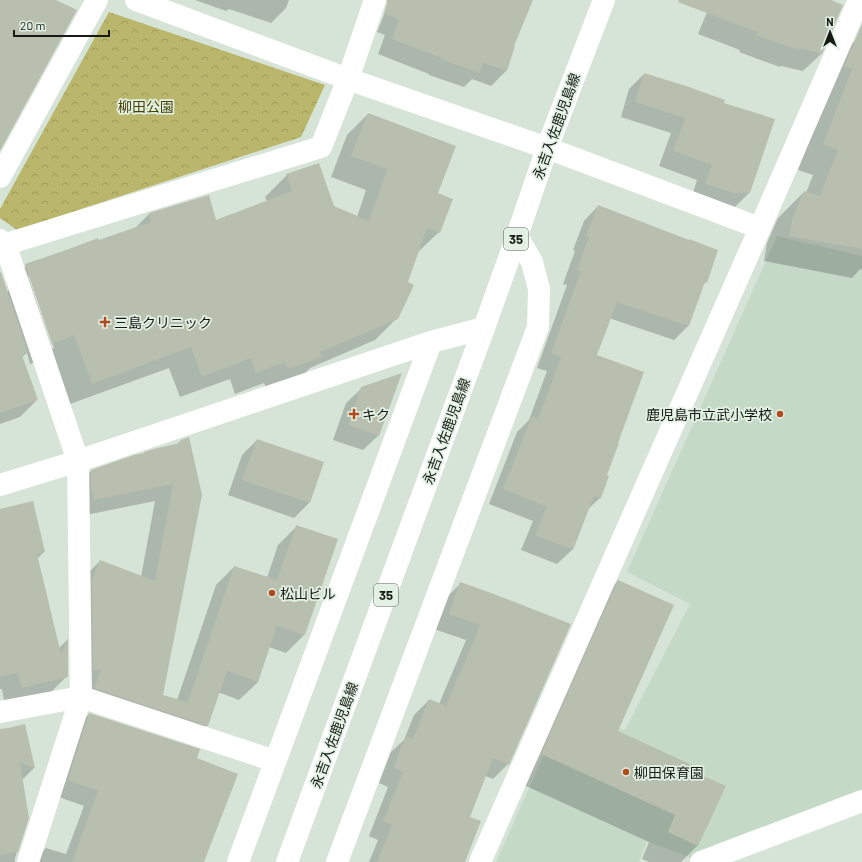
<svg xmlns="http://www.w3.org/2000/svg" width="862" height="862" font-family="Barlow,'Noto Sans JP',sans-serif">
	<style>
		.built { fill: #c5d9c7 }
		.park { fill: url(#park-crowns) }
		.shadow { fill: #0003; fill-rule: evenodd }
		.building { fill: #b8bfaf }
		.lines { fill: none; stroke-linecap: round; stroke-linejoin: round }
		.minor { stroke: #fff; stroke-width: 22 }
		.tertiary { stroke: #fff; stroke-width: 22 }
		.primary { stroke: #fff; stroke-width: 22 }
		.poi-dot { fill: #b04b1e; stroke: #e3f1e4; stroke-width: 1.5 }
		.labels { text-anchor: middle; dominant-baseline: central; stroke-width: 3.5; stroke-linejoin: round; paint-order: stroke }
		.shield { fill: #e3f1e4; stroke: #535a53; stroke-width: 1 }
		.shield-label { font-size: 13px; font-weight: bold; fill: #151a15 }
		.park-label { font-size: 14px; fill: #464203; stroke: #e3f1e4 }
		.street-label { font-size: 14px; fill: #151a15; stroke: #e3f1e4 }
		.poi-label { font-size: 14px; fill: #151a15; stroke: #e3f1e4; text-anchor: start }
	</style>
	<defs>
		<pattern id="park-crowns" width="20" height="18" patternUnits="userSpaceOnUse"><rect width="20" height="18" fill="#bab66b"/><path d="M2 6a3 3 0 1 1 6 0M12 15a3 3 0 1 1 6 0" fill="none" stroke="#9f9c5c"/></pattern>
	</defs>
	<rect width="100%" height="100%" fill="#d6e4d7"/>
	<path class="built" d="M777,236L862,256V791L809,815L691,858L647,841L639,862H496L567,703L625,730L690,604L627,572Z"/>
	<path class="park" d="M109,12L325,85L301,137L17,230L0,218V209Z"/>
	<path class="shadow" d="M195,0H289L286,8L271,23L229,9L226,11Z
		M390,0H532L513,47H514L506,71L491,86L472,79L464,87L429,75V74L378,54L385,35L377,32Z
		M712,0H828L821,54L803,71L781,66L780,67L739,52L740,50L698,34Z
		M856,40L862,43V270L860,269L852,278L764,261L767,243L778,218L804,192L806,193L813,175L798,170L827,95L830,66Z
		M644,74L723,103L750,192L734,208L691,199L697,180L659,166L671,133L621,117L629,89Z
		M368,114L436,194L439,232L417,253L407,283L397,318L375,340L310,368L300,378L267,390L264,383L235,394L230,379L180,397L169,368L70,404L53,356L30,364L27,353L22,357L37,400L20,417L0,424V280L7,292L9,290L7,286L28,264L135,228L149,214L208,196L215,221L267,202L265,197L287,175L333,206L357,217L366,190L331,177L347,135ZM28,276H30L54,348L52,349Z
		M598,206L689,241L717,250L706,282L703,285L688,326L674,340L609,318L596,356L606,475L608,476L600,498L588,509L572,550L557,564L521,550L533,521L489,504L517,432L529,420L547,371L537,368L567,285L563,284L575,251L573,250L584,221Z
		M362,388L379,435L363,450L333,440L346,403Z
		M181,440L162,696L177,700L216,585L234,567L267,578L278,545L296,527L336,540L304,635L286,653L269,647L258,682L239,700L218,692L207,725L189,743L77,706L82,579L100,561L141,577L155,501L76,517L73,489L91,471L177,445Z
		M257,440L309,503L294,518L228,495L242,455Z
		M0,510L44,552L37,559L59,648L67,640V676L50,693L5,705L2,689H0Z
		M618,581L616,732L690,771L698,845L681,862H649L642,859L649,842L515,781L592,608Z
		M461,583L494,595L508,764L493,779L485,776L469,818L461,862H369L378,840L369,836L388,787L379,783L391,752L404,740L414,715L429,700L439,704L466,640L434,629L446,598Z
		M89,714L196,759L200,862H32L46,848L66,854L84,806L53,795L74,729Z
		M25,726L34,768L22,780L28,818L15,858V862H0V731Z"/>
	<path class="building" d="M0,0H56L77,10L0,151Z
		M387,0H533L514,46H515L507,71L482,63L480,73L443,60L444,59L392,39L399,20L384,13L387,4Z
		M679,0H831L843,5L822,54L799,48L798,50L756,35L757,32L678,2Z
		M862,24V249L789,236L793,216L804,191L820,196L838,150L823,144L852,69L844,66Z
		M644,73L686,86L725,100L724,103L775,119L750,193H734L705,184L712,165L673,151L685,118L635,102Z
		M368,113L456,146L438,193L453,199L440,233L427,228L408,282L414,285L398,319L320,352L322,357L288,369L285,362L256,373L251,358L202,377L191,347L92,384L74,335L52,344L25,264L69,249L98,238L99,240L151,222L149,213L209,195L216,220L292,191L286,174L319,163L334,206L369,221L387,169L351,156Z
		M598,205L689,240V239L718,250L707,283L705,282L689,326L617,302L597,355L644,372L618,443H619L607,475L609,476L601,498L594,496L573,550L535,535L547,507L503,489L532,416L538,419L561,357L551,353L581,271L577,269L589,237L586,236Z
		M1,272L28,353L22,355L38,400L0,413V273Z
		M402,373L379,436L348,425L361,387Z
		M189,437L202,495L163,695L188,702L234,566L277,580L296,525L338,539L305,635L277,626L258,682L227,671L208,726L94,688L101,669L93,671L92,580L100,560L155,581L173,484L94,500L91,486V470L134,455L144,453V452L154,449L180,443L181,440Z
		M257,439L324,462L310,503L242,480Z
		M33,501L45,552L37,554L61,654L68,638V677L22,688L18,673L0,677V509Z
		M618,580L674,605L618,731L694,766L692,771L726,786L698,846L668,832L675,815L541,754Z
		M460,582L494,594L571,624L509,765L493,758L470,817L481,821L465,862H377L392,825L383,821L403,772L393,768L406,736L413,739L429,699L446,706L459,674H460L480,625L449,614Z
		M89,713L200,749L197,758L238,774L204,862H72L98,791L68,780Z
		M25,724L35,768L20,763L29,818L18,852L0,855V729L8,728Z"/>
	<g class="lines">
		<path class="minor" d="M136,0L348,79L547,148
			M0,177L97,0
			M0,240L5,244L78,461L81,697L28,862
			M0,246L321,147L348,79L375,0
			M0,485L78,461L431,342L484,328
			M0,712L81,697L275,761
			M238,862L431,342
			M337,862L538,327L539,289L532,262L517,236
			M480,862L760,228
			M701,862L862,801"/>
		<path class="tertiary" d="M547,148L760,228L859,0"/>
		<path class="primary" d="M287,862L484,328L517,236L547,148L604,0"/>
	</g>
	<g class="poi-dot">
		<path d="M103 316h4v4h4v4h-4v4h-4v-4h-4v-4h4z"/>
		<path d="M352 408h4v4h4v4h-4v4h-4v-4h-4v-4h4z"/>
		<circle cx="780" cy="414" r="4"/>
		<circle cx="272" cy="593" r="4"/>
		<circle cx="626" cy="772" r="4"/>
	</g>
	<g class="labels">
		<g class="shield">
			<rect x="504" y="228" width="24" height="22" rx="3"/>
			<rect x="374" y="584" width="24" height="22" rx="3"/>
		</g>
		<g class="shield-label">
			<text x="516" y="239">35</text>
			<text x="386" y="595">35</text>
		</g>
		<g class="park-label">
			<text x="146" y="106">柳田公園</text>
		</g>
		<g class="street-label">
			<text transform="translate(556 126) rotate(-70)">永吉入佐鹿児島線</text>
			<text transform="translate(446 431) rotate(-70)">永吉入佐鹿児島線</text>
			<text transform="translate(334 735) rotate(-70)">永吉入佐鹿児島線</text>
		</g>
		<g class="poi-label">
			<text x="114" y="322">三島クリニック</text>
			<text x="362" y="414">キク</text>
			<text x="772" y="414" text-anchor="end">鹿児島市立武小学校</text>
			<text x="280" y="593">松山ビル</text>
			<text x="634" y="772">柳田保育園</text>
		</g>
	</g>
	<g transform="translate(830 32)" stroke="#e3f1e4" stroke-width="3" paint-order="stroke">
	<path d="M0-3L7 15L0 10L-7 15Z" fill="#151a15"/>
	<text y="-6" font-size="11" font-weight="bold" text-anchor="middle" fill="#151a15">N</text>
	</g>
	<path d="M14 30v6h95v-6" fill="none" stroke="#151a15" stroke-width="2"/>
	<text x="20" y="30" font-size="12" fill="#151a15" stroke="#e3f1e4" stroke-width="3" paint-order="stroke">20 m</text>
</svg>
